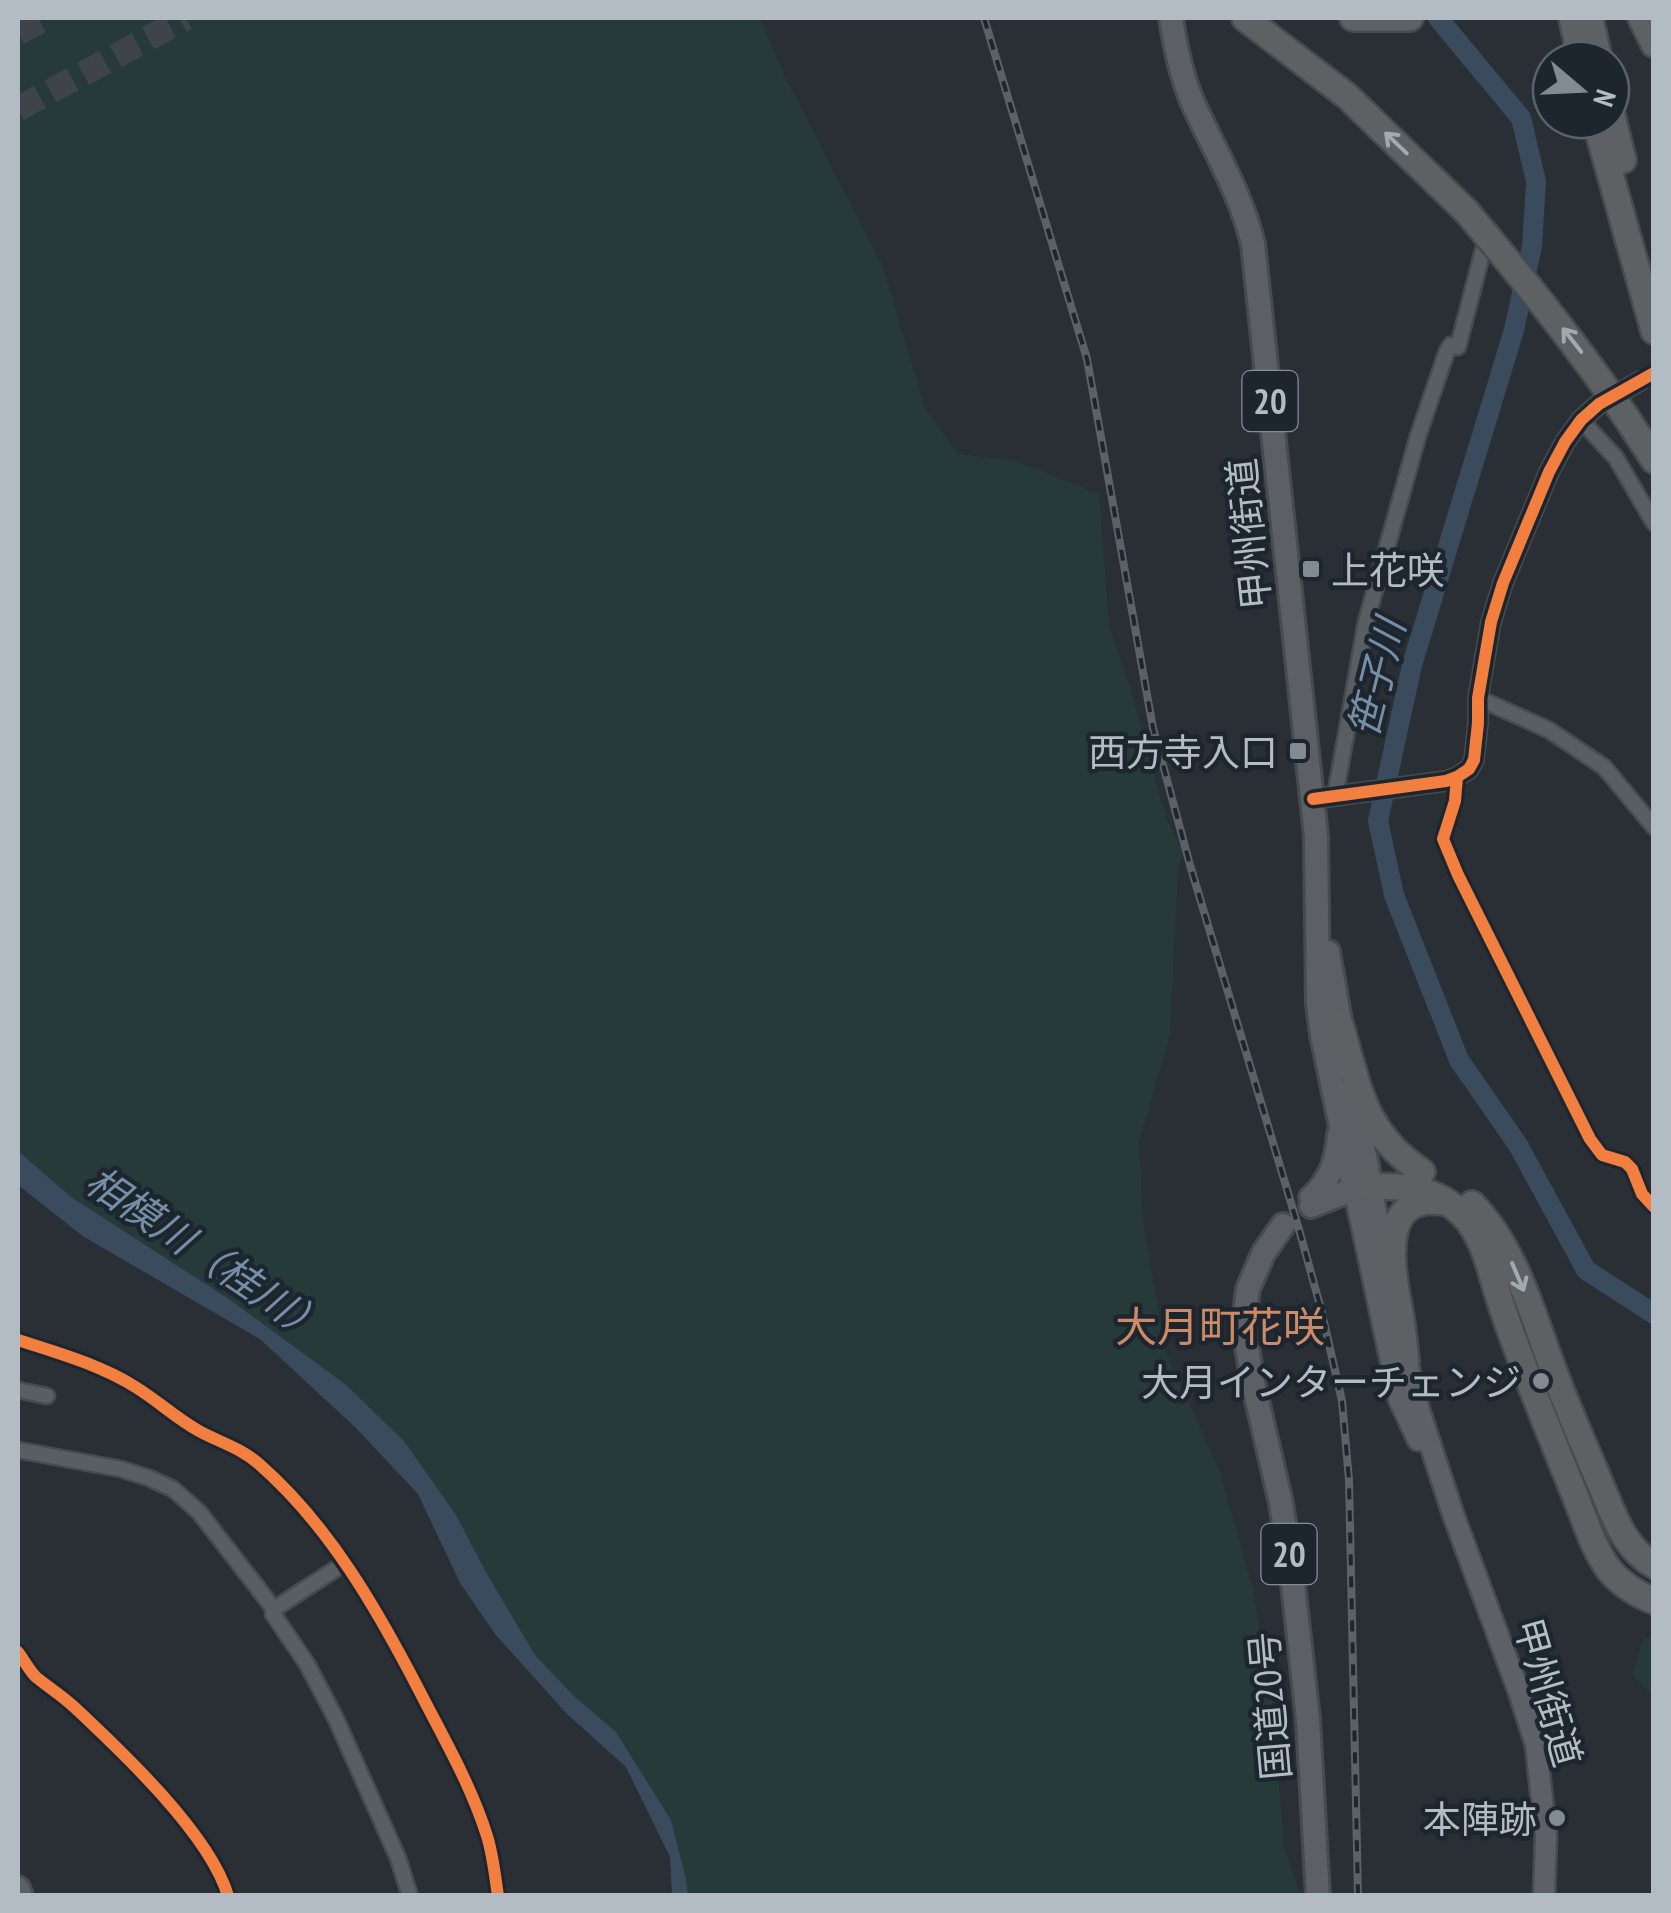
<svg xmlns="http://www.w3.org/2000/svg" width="1671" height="1913" font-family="'PT Sans Narrow','Noto Sans JP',sans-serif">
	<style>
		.green { fill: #273a3a }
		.water { fill: #394b5d }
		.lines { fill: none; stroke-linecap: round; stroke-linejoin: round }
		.river { stroke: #394b5d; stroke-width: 20 }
		.motorway-tunnel { stroke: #3e444a; stroke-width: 25; stroke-dasharray: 25 12; stroke-linecap: butt }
		.minor-casing { stroke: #474b4f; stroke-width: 19 }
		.tertiary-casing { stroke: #474b4f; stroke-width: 22 }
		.secondary-casing { stroke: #474b4f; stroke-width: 25 }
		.trunk-casing { stroke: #464b50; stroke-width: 28 }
		.motorway-casing { stroke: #464b50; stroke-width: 30 }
		.minor { stroke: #595e63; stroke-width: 14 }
		.tertiary { stroke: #595e63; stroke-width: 18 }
		.secondary { stroke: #5d6167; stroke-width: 20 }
		.trunk { stroke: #5c6064; stroke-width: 22 }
		.motorway { stroke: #5d6163; stroke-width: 25 }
		.rail-casing { stroke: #5d6166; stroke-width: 8 }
		.rail { stroke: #1d262f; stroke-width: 4; stroke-dasharray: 11; stroke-linecap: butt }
		.motorway-bridge-casing { stroke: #464b50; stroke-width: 30; stroke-linecap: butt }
		.motorway-bridge { stroke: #5d6163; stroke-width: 25 }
		.cycleway-casing { stroke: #1d262f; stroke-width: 19 }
		.cycleway { stroke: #f27e40; stroke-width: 12 }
		.oneway { stroke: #a2aab1 }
		.poi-dot { fill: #838b92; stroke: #1d262f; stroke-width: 4 }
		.labels { text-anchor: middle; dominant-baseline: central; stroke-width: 9; stroke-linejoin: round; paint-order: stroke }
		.shield { fill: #1d262f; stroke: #868f98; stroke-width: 2.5 }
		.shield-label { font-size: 35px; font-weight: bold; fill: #b3bcc5 }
		.street-label { font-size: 38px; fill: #b3bcc5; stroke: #1d262f }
		.poi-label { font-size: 38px; fill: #b3bcc5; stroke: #1d262f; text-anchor: end }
		.water-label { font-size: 40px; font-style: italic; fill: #768fa7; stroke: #1d262f }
		.quarter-label { font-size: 42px; fill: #cb8a68; stroke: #1d262f }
	</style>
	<rect width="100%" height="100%" fill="#292f34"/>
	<path class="green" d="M18,18H760L785,77L883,267L925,409L958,454L1016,461L1099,494L1109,625L1131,690L1166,818L1183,851L1178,868L1170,1036L1139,1141L1143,1222L1165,1350L1220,1472L1252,1586L1273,1705L1284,1846L1300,1895H688L686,1879L671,1820L616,1732L574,1696L535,1655L487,1574L456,1515L404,1441L345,1384L229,1299L71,1197L18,1151Z
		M1653,1637H1654L1653,1706L1650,1693L1633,1676L1643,1638Z"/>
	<path class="water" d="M18,1151L71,1197L229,1299L345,1384L404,1441L456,1515L487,1574L535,1655L574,1696L616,1732L671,1820L686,1879L688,1895H672L670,1857L626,1767L567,1714L495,1634L460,1583L418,1494L356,1428L260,1339L84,1237L18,1185Z"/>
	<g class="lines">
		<path class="river" d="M1438,18L1521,118L1536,181L1532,246L1514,330L1412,665L1378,821L1394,895L1459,1060L1518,1145L1586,1270L1654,1314"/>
		<path class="motorway-tunnel" d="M18,33L46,18
			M18,109L186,18"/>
		<defs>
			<path id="minor" d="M1581,420L1616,458L1654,523
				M1478,698L1549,730L1604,767L1654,827
				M1457,777L1455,801L1443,839L1458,875L1590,1139L1602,1155L1625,1162L1632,1169L1642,1194L1654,1207
				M1335,797L1366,622L1418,436L1447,351L1451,345L1458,347L1483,250
				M18,1340C58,1353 101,1365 137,1388C158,1401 177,1419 199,1431C219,1442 241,1448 259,1464C329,1525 377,1609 420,1692C444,1739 471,1785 487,1836C493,1855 495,1876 498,1896
				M18,1390L47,1396
				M18,1450L121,1469L149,1478L173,1489L199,1512L274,1609
				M345,1563L274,1609L273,1614L307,1664L336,1719L398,1858L410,1896
				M18,1652C24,1660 29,1670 36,1677C48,1687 61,1695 73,1706C120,1750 210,1834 228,1896"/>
			<path id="tertiary" d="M1313,799L1446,781L1457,777L1469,769L1474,760L1478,723V698L1491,622L1503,583L1549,472L1565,442L1581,420L1599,404L1640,381"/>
			<path id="secondary" d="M1371,1187L1386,1263
				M1354,1189L1399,1399L1418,1440
				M1404,1350L1419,1410L1453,1514L1519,1692L1536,1745L1546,1836L1544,1896"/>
			<path id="trunk" d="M1171,18C1175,45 1181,75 1192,101C1214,150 1240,191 1253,244L1316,836L1318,1003L1322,1035L1354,1189
				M1328,952L1343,1038
				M1311,1198C1330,1181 1337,1161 1339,1135
				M1311,1206L1354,1189L1371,1187L1352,1089
				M1283,1225L1263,1254L1248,1289L1245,1314L1246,1341L1253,1383L1281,1503L1293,1584L1308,1720L1318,1896
				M18,1888L21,1896"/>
			<path id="motorway" d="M1245,18L1347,96L1466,211
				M1353,18H1410
				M1572,18L1581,60
				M1590,18L1599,60
				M1641,18L1654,44
				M1611,112L1623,160
				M1595,120L1654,331
				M1628,420L1654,460
				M1340,1024C1359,1087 1362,1132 1422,1172
				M1371,1187C1404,1185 1437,1189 1462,1214C1485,1237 1491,1274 1501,1304C1522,1366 1547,1427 1572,1488C1584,1516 1592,1547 1610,1571C1622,1585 1637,1594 1654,1601
				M1472,1204C1516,1249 1531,1311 1553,1369C1567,1407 1584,1445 1600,1483C1613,1513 1623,1548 1654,1565
				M1406,1361C1404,1345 1403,1329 1400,1313C1393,1274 1375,1192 1443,1202"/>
		</defs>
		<use href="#minor" class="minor-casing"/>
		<use href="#tertiary" class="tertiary-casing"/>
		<use href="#secondary" class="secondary-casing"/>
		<use href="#trunk" class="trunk-casing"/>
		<use href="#motorway" class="motorway-casing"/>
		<use href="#minor" class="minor"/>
		<use href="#tertiary" class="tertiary"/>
		<use href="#secondary" class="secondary"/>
		<use href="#trunk" class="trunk"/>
		<use href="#motorway" class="motorway"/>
		<defs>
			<path id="rail" d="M984,18L1087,359L1153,728L1190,865L1300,1233L1321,1309L1342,1401L1349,1480L1358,1896"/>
		</defs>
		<use href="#rail" class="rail-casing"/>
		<use href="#rail" class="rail"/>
		<defs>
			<path id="motorway-bridge" d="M1466,211C1523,278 1578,346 1628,420"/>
		</defs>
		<use href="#motorway-bridge" class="motorway-bridge-casing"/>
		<use href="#motorway-bridge" class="motorway-bridge"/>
		<defs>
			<path id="cycleway" d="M1457,777L1455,801L1443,839L1458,875L1590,1139L1602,1155L1625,1162L1632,1169L1642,1194L1654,1207
				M1313,799L1446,781L1457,777L1469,769L1474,760L1478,723V698L1491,622L1503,583L1549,472L1565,442L1581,420L1599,404L1654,373
				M18,1340C58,1353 101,1365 137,1388C158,1401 177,1419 199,1431C219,1442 241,1448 259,1464C329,1525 377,1609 420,1692C444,1739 471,1785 487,1836C493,1855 495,1876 498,1896
				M18,1652C24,1660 29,1670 36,1677C48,1687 61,1695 73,1706C120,1750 210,1834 228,1896"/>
		</defs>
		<use href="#cycleway" class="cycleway-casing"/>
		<use href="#cycleway" class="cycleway"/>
	</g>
	<defs><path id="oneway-shaft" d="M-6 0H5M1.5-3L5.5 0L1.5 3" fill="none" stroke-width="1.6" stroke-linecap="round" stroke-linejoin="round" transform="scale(2.5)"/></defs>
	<g class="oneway">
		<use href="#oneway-shaft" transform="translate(1396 143) rotate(-136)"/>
		<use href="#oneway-shaft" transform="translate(1572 340) rotate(-128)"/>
		<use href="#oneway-shaft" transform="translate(1518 1277) rotate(67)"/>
	</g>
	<g class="poi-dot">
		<rect x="1301" y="559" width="20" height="20" rx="5"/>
		<rect x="1288" y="741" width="20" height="20" rx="5"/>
		<circle cx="1541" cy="1381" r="10"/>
		<circle cx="1557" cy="1818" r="10"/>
	</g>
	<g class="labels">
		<g class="shield">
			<rect x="1242.5" y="371" width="55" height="60" rx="8"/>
			<rect x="1261.5" y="1524" width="55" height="60" rx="8"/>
		</g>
		<g class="shield-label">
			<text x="1270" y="401">20</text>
			<text x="1289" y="1554">20</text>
		</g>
		<g class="street-label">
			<text transform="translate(1248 534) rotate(-96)">甲州街道</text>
			<text transform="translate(1549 1692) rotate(74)">甲州街道</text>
			<text transform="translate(1269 1706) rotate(-95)">国道20号</text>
		</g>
		<g class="poi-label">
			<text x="1331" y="569" text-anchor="start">上花咲</text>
			<text x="1278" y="751">西方寺入口</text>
			<text x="1521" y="1381">大月インターチェンジ</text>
			<text x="1537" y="1818">本陣跡</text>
		</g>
		<g class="water-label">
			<text transform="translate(1376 678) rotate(-76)">笹子川</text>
			<text transform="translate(207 1254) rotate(34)">相模川（桂川）</text>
		</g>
		<g class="quarter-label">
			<text x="1220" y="1326">大月町花咲</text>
		</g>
	</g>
	<rect width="1671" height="1913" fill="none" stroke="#b3bcc5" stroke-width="40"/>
	<g transform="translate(1581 90) rotate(109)"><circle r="48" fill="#1d262f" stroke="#59626b" stroke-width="2.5"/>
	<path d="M0-8L18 38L0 25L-18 38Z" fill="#838b92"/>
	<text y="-15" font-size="28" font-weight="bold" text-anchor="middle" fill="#b3bcc5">N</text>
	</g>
</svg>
